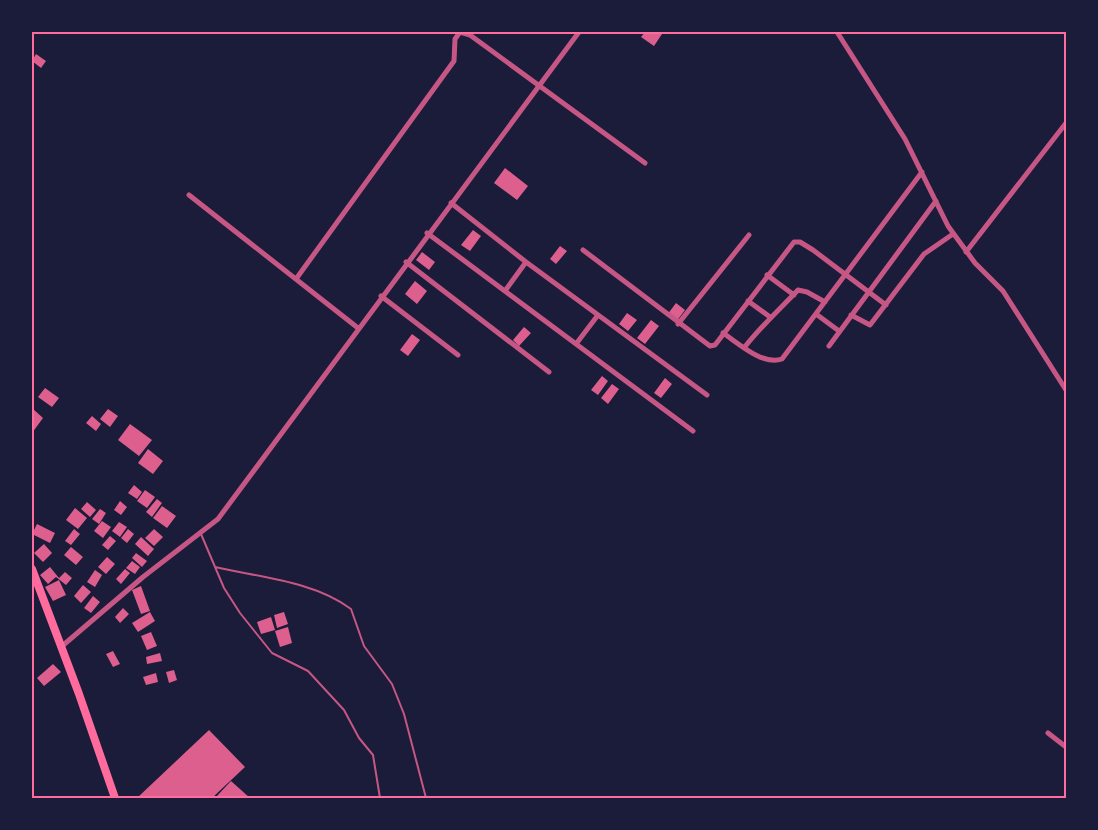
<svg xmlns="http://www.w3.org/2000/svg" width="1098" height="830" font-family="'IBM Plex Serif',serif">
	<style>
		.building { fill: #dd5f8e }
		.lines { fill: none; stroke-linecap: round; stroke-linejoin: round }
		.service { stroke: #c65784; stroke-width: 2 }
		.minor { stroke: #c65784; stroke-width: 5 }
		.secondary { stroke: #ff6b9d; stroke-width: 8 }
		.neatline { fill: none; stroke: #ff6b9d; stroke-width: 2 }
	</style>
	<rect width="100%" height="100%" fill="#1b1b3a"/>
	<path class="building" d="M645,32H658L662,34L654,46L641,37Z
		M36,54L46,61L41,68L32,61Z
		M505,168L528,186L517,200L494,183Z
		M473,230L481,236L470,251L461,245Z
		M560,246L567,251L556,264L550,259Z
		M422,252L435,262L429,270L416,260Z
		M415,281L427,291L417,304L405,294Z
		M676,303L685,310L676,322L667,315Z
		M627,313L637,320L628,331L619,324Z
		M651,320L659,326L645,344L637,338Z
		M524,327L531,333L519,346L513,340Z
		M412,334L420,340L408,356L400,350Z
		M602,376L608,381L598,395L591,390Z
		M665,378L672,384L661,398L654,393Z
		M612,384L619,389L608,404L601,398Z
		M45,388L59,398L52,407L38,397Z
		M32,408L43,418L32,433Z
		M108,409L118,416L110,427L100,419Z
		M92,416L101,424L96,431L86,423Z
		M130,424L152,440L139,456L118,440Z
		M148,449L163,461L153,474L138,463Z
		M134,485L142,492L137,499L128,493Z
		M145,490L155,497L147,508L137,501Z
		M157,499L162,503L152,517L146,512Z
		M120,501L127,507L121,515L114,510Z
		M87,502L96,510L90,517L81,509Z
		M162,506L176,516L167,528L153,518Z
		M75,508L87,518L78,529L66,520Z
		M100,509L106,513L99,524L92,519Z
		M102,521L111,527L103,538L94,531Z
		M119,522L127,527L120,537L112,531Z
		M37,524L55,533L50,543L32,534Z
		M74,529L80,534L71,545L65,541Z
		M128,529L134,534L127,543L121,538Z
		M154,529L163,537L154,546L145,538Z
		M110,536L116,541L108,550L102,545Z
		M141,537L154,549L148,556L135,544Z
		M44,544L52,553L43,562L34,553Z
		M71,547L83,557L76,565L64,555Z
		M136,553L147,561L142,567L132,558Z
		M107,557L115,564L106,574L98,567Z
		M132,561L140,567L135,574L126,568Z
		M50,567L59,578L65,572L72,578L66,585L56,577L48,584L40,575Z
		M125,569L130,573L121,584L116,579Z
		M95,570L102,575L95,587L87,582Z
		M59,580L66,595L53,601L45,587Z
		M83,585L91,592L81,603L74,596Z
		M141,586L150,611L141,614L132,590Z
		M93,596L100,602L91,613L84,608Z
		M123,608L129,614L120,623L115,617Z
		M150,612L155,621L138,632L132,623Z
		M284,612L288,624L277,628L274,615Z
		M271,617L275,630L261,634L257,622Z
		M288,627L292,643L280,647L275,631Z
		M151,632L157,646L147,650L141,636Z
		M113,651L120,664L113,667L106,654Z
		M160,653L162,661L147,664L146,657Z
		M53,664L61,672L44,686L37,678Z
		M174,670L177,680L169,683L166,672Z
		M156,673L158,682L146,685L143,677Z
		M209,730L245,767L212,798H137Z
		M231,781L250,798H215Z"/>
	<g class="lines">
		<path class="service" d="M201,534L224,588L240,613L272,653L308,671L344,710L359,738L373,755L380,798
			M215,567C258,577 314,581 351,609L364,646L392,684L404,714L426,798"/>
		<path class="minor" d="M837,32L905,139L948,226L975,263L1003,291L1066,390
			M189,195L358,328
			M451,203L526,262L707,395
			M427,233L693,431
			M583,250L710,346L715,345L794,242H800L813,250L886,305
			M966,252L1066,123
			M406,262L549,372
			M767,275L794,295
			M296,279L454,61L455,39L460,32L470,35L645,163
			M505,291L526,262
			M381,296L458,355
			M748,301L770,317
			M816,314L839,331
			M851,315L870,325L924,254L953,234
			M678,324L749,235
			M723,333C738,343 763,366 782,359L922,172
			M576,344L598,315
			M829,346L936,201
			M744,348C761,326 779,310 798,290L807,292L825,302
			M61,647L143,577L218,519L579,32
			M1048,733L1066,747"/>
		<path class="secondary" d="M32,569L79,694L115,798"/>
	</g>
	<rect width="1098" height="830" fill="none" stroke="#1b1b3a" stroke-width="66"/>
	<rect x="33" y="33" width="1032" height="764" class="neatline"/>
</svg>
